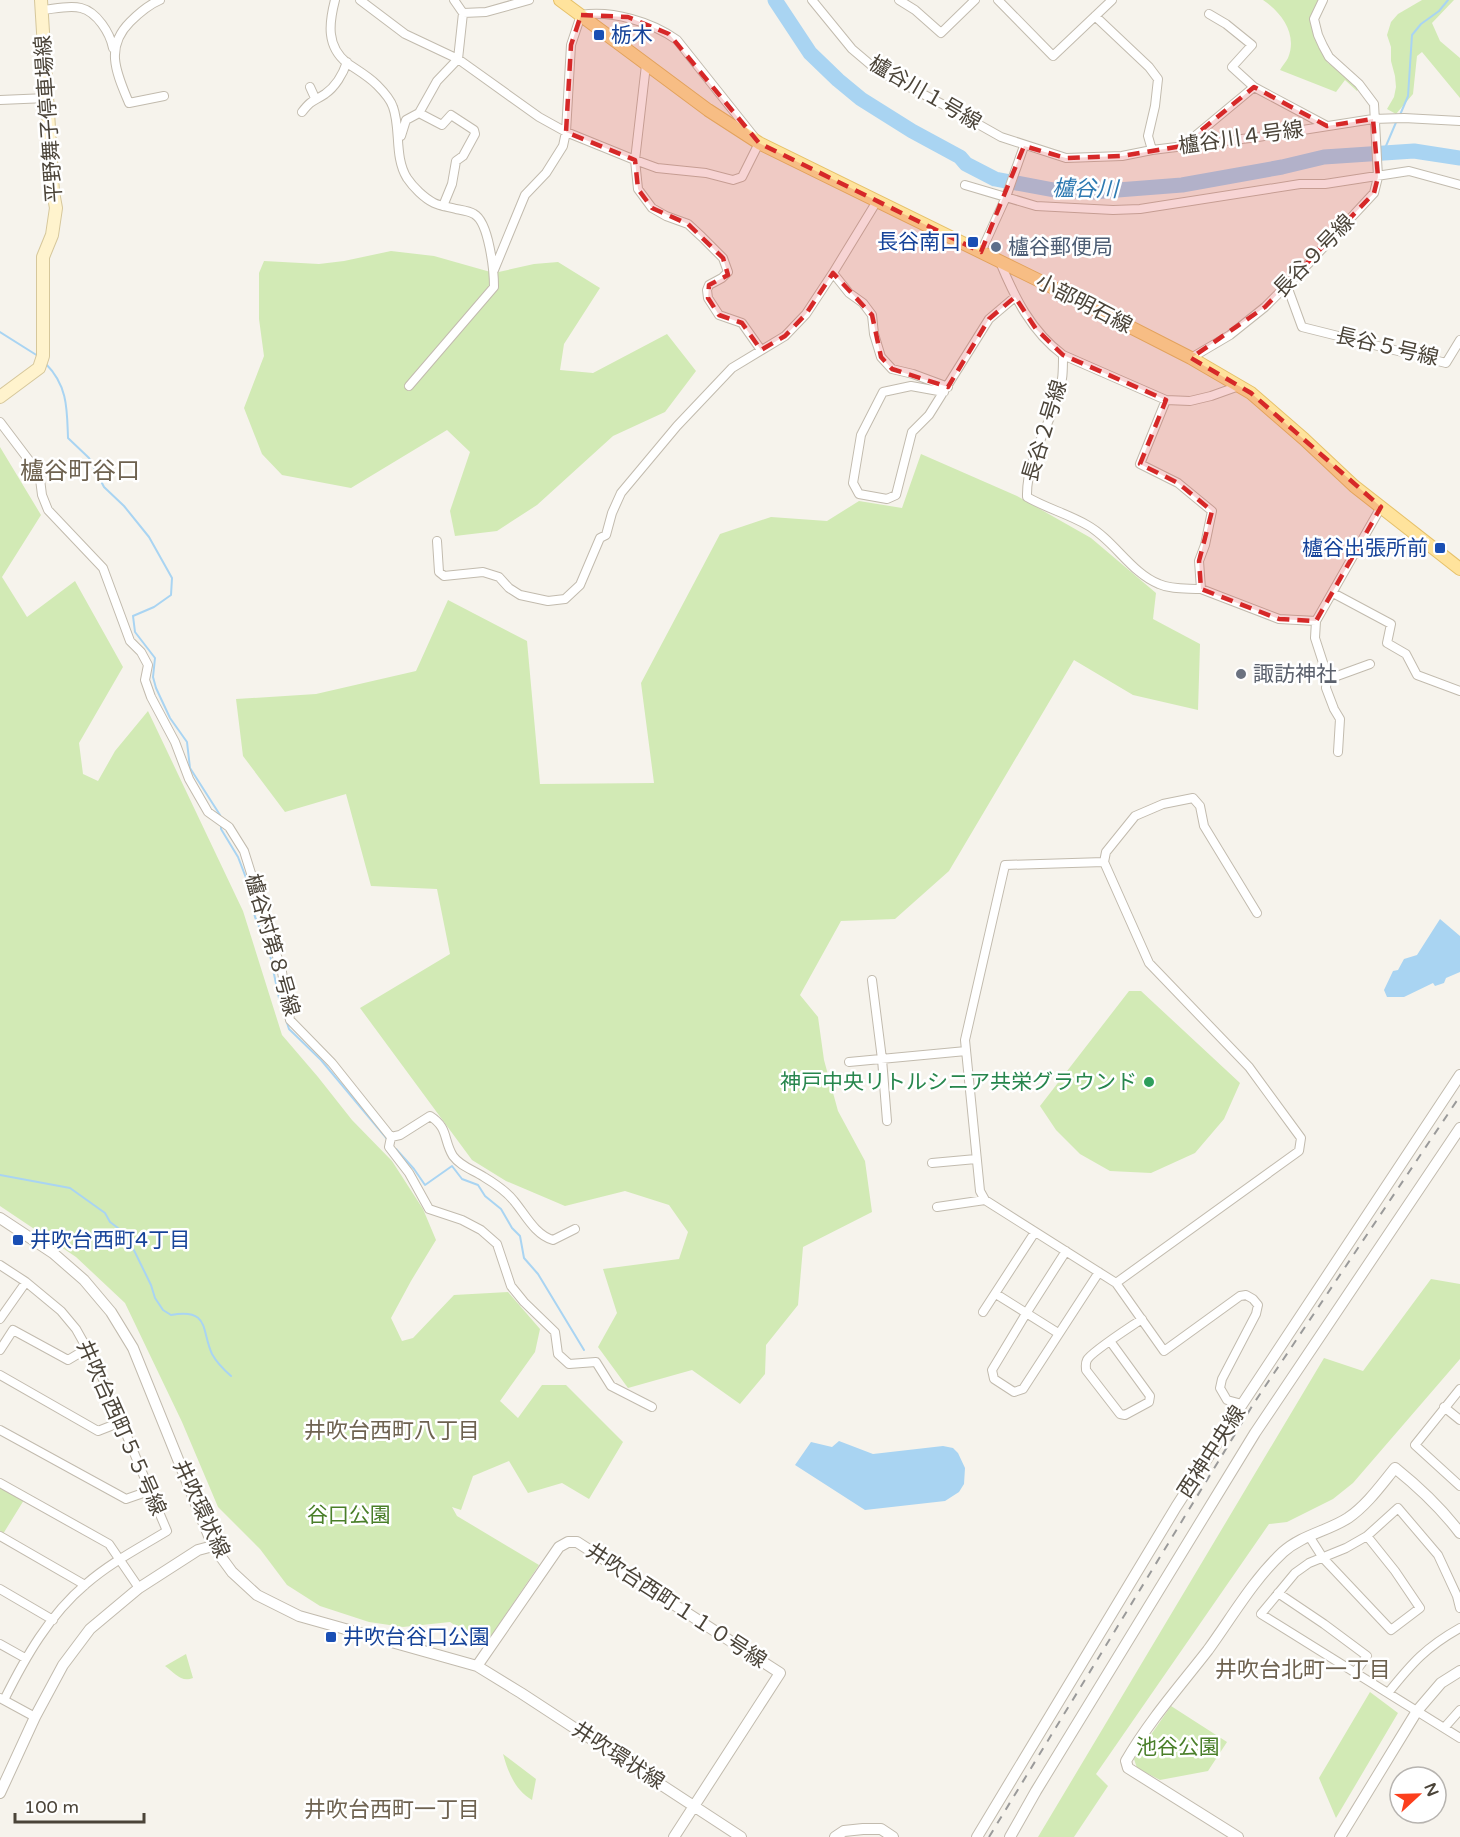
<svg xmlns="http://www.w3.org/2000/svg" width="1460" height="1837" font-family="'Varela Round','Noto Sans JP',sans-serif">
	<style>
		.green { fill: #d2eab5 }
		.water { fill: #a9d4f2 }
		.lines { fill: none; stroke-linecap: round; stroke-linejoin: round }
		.stream { stroke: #a9d4f2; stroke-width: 2 }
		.river { stroke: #a9d4f2; stroke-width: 15 }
		.minor-casing { stroke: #c2bbae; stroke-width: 10 }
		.tertiary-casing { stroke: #c2bbae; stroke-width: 12 }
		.secondary-casing { stroke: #d6c79b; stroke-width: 14 }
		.primary-casing { stroke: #e6c16a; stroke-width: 14 }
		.minor { stroke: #fff; stroke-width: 8 }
		.tertiary { stroke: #fff; stroke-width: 10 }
		.secondary { stroke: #fff3cd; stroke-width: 12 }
		.primary { stroke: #ffe39c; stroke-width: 12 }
		.rail { stroke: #9a9a9a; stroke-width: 2; stroke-dasharray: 8 8; stroke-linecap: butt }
		.marked { fill: #d62828; fill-opacity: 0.2; stroke: #d62828; stroke-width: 4.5; stroke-dasharray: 12 8; stroke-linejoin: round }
		.transit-dot { fill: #1a4fb4; stroke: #fff; stroke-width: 2 }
		.service-dot { fill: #5c6f8a; stroke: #fff; stroke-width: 2 }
		.worship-dot { fill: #6b7280; stroke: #fff; stroke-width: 2 }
		.leisure-dot { fill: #2e9e5b; stroke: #fff; stroke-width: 2 }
		.labels { text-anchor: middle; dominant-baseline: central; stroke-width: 5; stroke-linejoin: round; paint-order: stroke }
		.transit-label { font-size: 21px; fill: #164399; stroke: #fff; text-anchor: start }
		.street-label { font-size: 21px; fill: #4b4439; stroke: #fff }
		.service-label { font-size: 21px; fill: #4e5e75; stroke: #fff; text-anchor: start }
		.worship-label { font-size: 21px; fill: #5b616d; stroke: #fff; text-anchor: start }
		.leisure-label { font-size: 21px; fill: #27864d; stroke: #fff; text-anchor: end }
		.park-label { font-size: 21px; fill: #4a7f2a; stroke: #fff }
		.water-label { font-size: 22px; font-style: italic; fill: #2e7ab2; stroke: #fff }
		.neighbourhood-label { font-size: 22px; fill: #6e6250; stroke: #fff }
		.quarter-label { font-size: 24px; fill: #6e6250; stroke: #fff }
	</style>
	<rect width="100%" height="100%" fill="#f6f3ec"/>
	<path class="green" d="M1263,0H1320L1313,15L1314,36L1328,63L1345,73L1359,87L1357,91L1345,80L1336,92L1280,70C1282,66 1286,62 1288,58C1298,34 1281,12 1263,0Z
		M1422,0H1454L1432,23L1440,41L1460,58V98L1422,52L1417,56L1413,94L1396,114L1387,109L1394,97L1396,87L1395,76L1391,61V47L1387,35L1391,22L1398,14Z
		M391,251L434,256L494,273L534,264L558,262L600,288L564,344L560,370L593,373L667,334L696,371L665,412L613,436L537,505L497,531L455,536L450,511L470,452L447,430L351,488L282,475L262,454L244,408L264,356L259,319V273L264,261L319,264L344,261Z
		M0,447L41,515L2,577L27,617L75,581L123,667L79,743L83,774L98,781L115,751L148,711L243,911L282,1035L318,1077L352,1120L392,1161L423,1209L436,1240L411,1281L391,1318L402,1341L413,1338L454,1295L508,1292L540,1329L535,1352L500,1401L518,1418L542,1385H566L623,1442L589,1499L562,1483L528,1493L509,1461L473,1476L461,1510L452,1507L457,1516L539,1565L485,1645L450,1622L403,1627L369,1622L320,1606L287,1585L260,1549L218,1507L182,1422L125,1303L76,1257L0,1206Z
		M921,454L1017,496L1091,538L1156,593L1153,619L1200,644L1198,710L1133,695L1074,660L949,871L895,919L841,921L800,995L818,1017L824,1060L838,1111L865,1161L872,1212L803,1247L798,1305L766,1345L765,1374L740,1404L692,1370L628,1388L598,1347L617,1313L603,1269L679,1259L688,1232L669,1205L625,1191L565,1206L506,1181L472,1160L360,1008L450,954L437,889L371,886L346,794L285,812L243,756L236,699L316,694L416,671L448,600L527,641L540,784L654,783L641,683L720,534L771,517L827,521L859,501L902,508Z
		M1129,991H1141L1240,1083L1224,1119L1195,1153L1151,1173L1110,1171L1080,1154L1056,1130L1040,1106Z
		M1431,1279L1460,1284V1359L1353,1483L1333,1499L1287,1522L1269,1524L1096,1774L1108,1786L1074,1837H1038L1324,1358L1363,1371Z
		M0,1486L24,1500L3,1534L0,1532Z
		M186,1654L193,1678C181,1683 175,1673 165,1666Z
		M1370,1692L1398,1713L1336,1818L1319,1778Z
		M1171,1706L1227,1742L1208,1771L1160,1780L1137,1768L1134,1759Z
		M503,1754L536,1779L532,1800C515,1790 508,1772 503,1754Z"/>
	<path class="water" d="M1440,919L1460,936V972L1446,978L1444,983L1435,986L1433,983L1404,997H1387L1384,990L1393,971L1398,970L1404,959L1417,955Z
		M839,1441L873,1454L943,1446L953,1448L958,1453L965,1468L964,1484L959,1492L945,1501L865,1510L795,1465L811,1442L832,1447Z"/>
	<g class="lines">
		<path class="stream" d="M1400,115L1408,96L1412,35L1421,24L1439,11L1448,0
			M1383,153L1397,120
			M0,332L38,356
			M46,364C68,386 67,410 68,438L89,458L104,487L124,506L149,537L172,578L171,595L154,607L133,616L135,632L155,658L153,677L156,688L170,718L187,742L190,768L220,815L221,819
			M221,824V829L238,857L248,883L255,917L269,950L279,998L289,1029L321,1060L388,1140
			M396,1149L414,1169L425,1185L452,1166L462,1179L478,1185L485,1196L501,1209L512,1228L520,1236L524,1258L538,1274L584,1350
			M0,1175L70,1188L105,1213L110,1222L126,1234L151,1285L155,1298L163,1310L171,1315C210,1308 201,1330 212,1354C217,1363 223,1369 231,1376"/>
		<path class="river" d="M775,0L810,53L838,80L861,99L912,131L960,157L966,164L995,179L1054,190L1092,192L1182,185L1282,167L1324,157L1414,151L1460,158"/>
		<defs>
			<path id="minor" d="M160,0C148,5 139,13 130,22C104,48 117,74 129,103L164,96
				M335,0C329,23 326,46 347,63C357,70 368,76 377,85C383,91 390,98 393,107C401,129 394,157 407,178C413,187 424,198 434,203C440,206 449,207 456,209C461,210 469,211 474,214C489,222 494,271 494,287L409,386
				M360,0L405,34L458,59L539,117L566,132L635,160L657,168L706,173L733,180L742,177L759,143L677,40C652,22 612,10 581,15L571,45L566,132L563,146L546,173L525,195L494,270
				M812,0L852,49L878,71L946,106L1001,137L1066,158L1122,156L1152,150L1258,137L1373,119L1404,118L1460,121
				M899,0L915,10L941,33L975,0
				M998,0L1053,56L1112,0
				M42,10C54,9 69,5 81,8C97,12 110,33 113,48
				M463,13L486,12L529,0
				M1209,14L1226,24L1252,45L1232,67L1254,87L1327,126
				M1095,16L1149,67L1158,79L1155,106L1148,136L1152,150
				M646,65L635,160L638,189L652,208L666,216L688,224L702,237L723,258L728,272L722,278L709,285L707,290L708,298L719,315L742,323L761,350
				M310,87L315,98
				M0,100L47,98
				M302,112C312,99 313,102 325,94C335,87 343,74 347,62
				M419,113L442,125L451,115L474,130L475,134L463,156L456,161L452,184L443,206
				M401,136L406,120L419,113L437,81L458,59L463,13L454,0
				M1183,146L1254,87
				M965,185L1036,206L1113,210L1140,209L1300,184H1325L1409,171L1460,185
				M877,201L833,273L849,293L863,303L872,315L874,334L881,357L892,369L913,374L948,387
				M981,252L1006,197L1024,146
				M1000,262C1015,298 1031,331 1063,355L1166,400L1140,464L1178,483L1212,511L1205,545L1199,561L1201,589C1187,588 1172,590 1159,584C1131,573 1114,540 1087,525C1068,514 1046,508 1027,497C1026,462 1047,429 1058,397C1063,383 1063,369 1063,355
				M1287,286L1302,327L1446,363L1460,340
				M1191,358L1230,335L1265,307L1308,264L1374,193L1378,177L1374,104L1359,84L1329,57L1323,46L1318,35L1314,19L1323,0
				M944,392L911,386L883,392L861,435L853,483L859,494L887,499L896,495L912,432L929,415L989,319L1015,297
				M1166,400L1190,401L1211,396L1239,386
				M0,422L31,463L40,479L42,495L48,510L103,568L130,641L141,652L148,665L145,680L151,697L175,742L189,779L208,812L229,827L244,851L282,972L290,1020L332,1063L391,1137L389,1147L409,1173L429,1209L462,1220L481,1230L497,1244L511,1286L524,1302L555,1332L558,1354L569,1364L596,1362L611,1386L652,1407
				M437,541L439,572L444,576L483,572L499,577L509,588L520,595L548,601L565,599L580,585L600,538L606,535L612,513L621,493L677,426L732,368L785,336L806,314L833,273
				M1201,589L1279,619L1316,621
				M1333,593L1391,624L1387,643L1406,654L1417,675L1460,691
				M1326,680L1370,664
				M1338,752L1340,719L1334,709L1326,688L1327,675L1315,638L1316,621L1381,507
				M1104,862L1005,865L965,1040L980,1191L985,1200L1116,1283L1164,1351L1240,1296L1246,1295L1253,1299L1258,1305L1256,1314L1222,1379L1220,1388L1227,1400L1242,1404
				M872,980L882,1059L887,1121
				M849,1062L966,1051
				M391,1137L400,1135L430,1116C449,1128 443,1140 453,1156C461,1167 474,1170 484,1177C494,1183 507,1192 514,1201C525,1214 535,1235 553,1240L575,1229
				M932,1163L976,1159
				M937,1207L985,1200
				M1066,1251L1027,1312L992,1370L994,1379L1014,1392L1023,1389L1099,1272
				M0,1265L26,1282L61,1311L76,1329L99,1370L167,1531C139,1548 110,1563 86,1584C49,1615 25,1658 4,1700
				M1116,1283L1299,1151L1301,1138L1249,1067L1149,963L1104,862L1106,852L1135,816L1163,804L1193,798L1200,806L1204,826L1257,913
				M996,1294L1058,1333
				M983,1312L1035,1232
				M0,1319L26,1282
				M1110,1341L1150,1396L1149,1402L1125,1415L1120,1414L1086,1370C1086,1366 1085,1364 1087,1360C1091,1352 1132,1326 1142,1319
				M0,1350L13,1330L68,1360L88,1348
				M0,1375L98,1431L121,1422
				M1460,1389L1415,1445L1460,1486
				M1444,1407L1460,1420
				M0,1430L126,1499L149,1491
				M0,1483L109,1544L139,1588
				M0,1536L85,1585
				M1309,1536L1323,1558L1391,1630L1420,1608L1395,1571L1367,1536
				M0,1589L53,1620
				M1278,1593L1324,1624L1367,1656L1355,1672
				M1460,1608L1457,1596L1438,1555L1398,1508L1367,1536L1346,1548L1309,1563L1295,1573L1261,1614L1460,1738
				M0,1644L25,1658
				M1388,1693C1412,1663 1426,1647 1460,1628
				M0,1698L35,1717
				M1444,1728L1460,1710"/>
			<path id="tertiary" d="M0,1218L53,1253L84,1280L111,1312L133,1348L213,1546L232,1572L257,1595L299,1616L477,1666L521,1693L741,1837
				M477,1666L559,1547L568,1542H577L780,1673L674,1837
				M0,1793L35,1717L63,1665L90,1629L139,1588L198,1550L213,1546
				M835,1837L844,1831L863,1829H881L893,1837
				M977,1837L1176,1507L1241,1406L1460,1075
				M1010,1837L1036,1791L1255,1433L1460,1128
				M1238,1837L1128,1768L1126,1761C1149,1721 1180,1686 1208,1650C1232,1617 1253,1580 1283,1552C1302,1535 1328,1531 1348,1518C1367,1505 1381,1485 1395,1468C1420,1488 1441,1508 1460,1533
				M1340,1837L1417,1711L1441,1683L1460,1671"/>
			<path id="secondary" d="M0,397L39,368L43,356V257L52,235L56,208L53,192L41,0"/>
			<path id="primary" d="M560,0L708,110L759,143L1044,283L1191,358L1251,393L1304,439L1354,486L1460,569"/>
		</defs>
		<use href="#minor" class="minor-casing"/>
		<use href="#tertiary" class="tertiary-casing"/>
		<use href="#secondary" class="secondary-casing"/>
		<use href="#primary" class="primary-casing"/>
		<use href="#minor" class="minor"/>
		<use href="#tertiary" class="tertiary"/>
		<use href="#secondary" class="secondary"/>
		<use href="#primary" class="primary"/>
		<path class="rail" d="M989,1837L1254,1403L1460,1096"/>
	</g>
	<path class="marked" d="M581,15L628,17L669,34L759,143L981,252L1024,146L1066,158L1122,156L1182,146L1254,87L1327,126L1373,119L1378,177L1374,193L1265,307L1191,358L1251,393L1381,507L1316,621L1279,619L1201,589L1199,561L1212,511L1178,483L1140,464L1166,400L1063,355L1036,329L1015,297L989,319L948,387L892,369L881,357L872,315L833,273L806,314L785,336L761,350L742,323L719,315L708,298L709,285L728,275L723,258L688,224L652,208L638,189L635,160L566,132L571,45Z"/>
	<g class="transit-dot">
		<rect x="593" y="29" width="12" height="12" rx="3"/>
		<rect x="967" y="236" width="12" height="12" rx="3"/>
		<rect x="1434" y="542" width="12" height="12" rx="3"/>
		<rect x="12" y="1234" width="12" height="12" rx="3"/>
		<rect x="325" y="1631" width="12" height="12" rx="3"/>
	</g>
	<circle class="service-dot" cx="996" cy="247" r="6"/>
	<circle class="worship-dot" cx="1241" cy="674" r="6"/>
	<circle class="leisure-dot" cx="1149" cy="1082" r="6"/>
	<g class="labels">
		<g class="transit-label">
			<text x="611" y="35">栃木</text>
			<text x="961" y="242" text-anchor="end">長谷南口</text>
			<text x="1428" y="548" text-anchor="end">櫨谷出張所前</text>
			<text x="30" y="1240">井吹台西町4丁目</text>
			<text x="343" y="1637">井吹台谷口公園</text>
		</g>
		<g class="street-label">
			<text transform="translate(925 93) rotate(30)">櫨谷川１号線</text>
			<text transform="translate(49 119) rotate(-94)">平野舞子停車場線</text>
			<text transform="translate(1241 138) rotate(-8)">櫨谷川４号線</text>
			<text transform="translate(1314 256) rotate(-46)">長谷９号線</text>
			<text transform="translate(1084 304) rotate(27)">小部明石線</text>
			<text transform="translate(1387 347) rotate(13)">長谷５号線</text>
			<text transform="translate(1045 431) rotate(-73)">長谷２号線</text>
			<text transform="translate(272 945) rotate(74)">櫨谷村第８号線</text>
			<text transform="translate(121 1428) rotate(66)">井吹台西町５５号線</text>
			<text transform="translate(1212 1452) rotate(-57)">西神中央線</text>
			<text transform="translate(201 1509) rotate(65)">井吹環状線</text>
			<text transform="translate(676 1606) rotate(33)">井吹台西町１１０号線</text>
			<text transform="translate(618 1756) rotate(33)">井吹環状線</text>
		</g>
		<g class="service-label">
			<text x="1008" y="247">櫨谷郵便局</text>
		</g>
		<g class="worship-label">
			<text x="1253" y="674">諏訪神社</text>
		</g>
		<g class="leisure-label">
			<text x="1137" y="1082">神戸中央リトルシニア共栄グラウンド</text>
		</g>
		<g class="park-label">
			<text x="349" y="1515">谷口公園</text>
			<text x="1178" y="1747">池谷公園</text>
		</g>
		<g class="water-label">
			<text transform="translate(1085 189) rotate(1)">櫨谷川</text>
		</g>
		<g class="neighbourhood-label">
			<text x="392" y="1431">井吹台西町八丁目</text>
			<text x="1303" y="1670">井吹台北町一丁目</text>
			<text x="392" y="1810">井吹台西町一丁目</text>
		</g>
		<g class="quarter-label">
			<text x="80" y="471">櫨谷町谷口</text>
		</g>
	</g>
	<g transform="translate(1418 1795) rotate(68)"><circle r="28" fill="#ffffff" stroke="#b7b4b0" stroke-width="1.5"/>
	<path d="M0-4.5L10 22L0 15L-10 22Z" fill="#fc3f1d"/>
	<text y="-9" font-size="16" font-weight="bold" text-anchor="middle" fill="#4b4439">N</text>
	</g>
	<path d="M15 1813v9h129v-9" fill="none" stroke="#4b4439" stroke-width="3"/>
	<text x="24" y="1813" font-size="18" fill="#4b4439" stroke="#ffffff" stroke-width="4.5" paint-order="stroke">100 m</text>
</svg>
